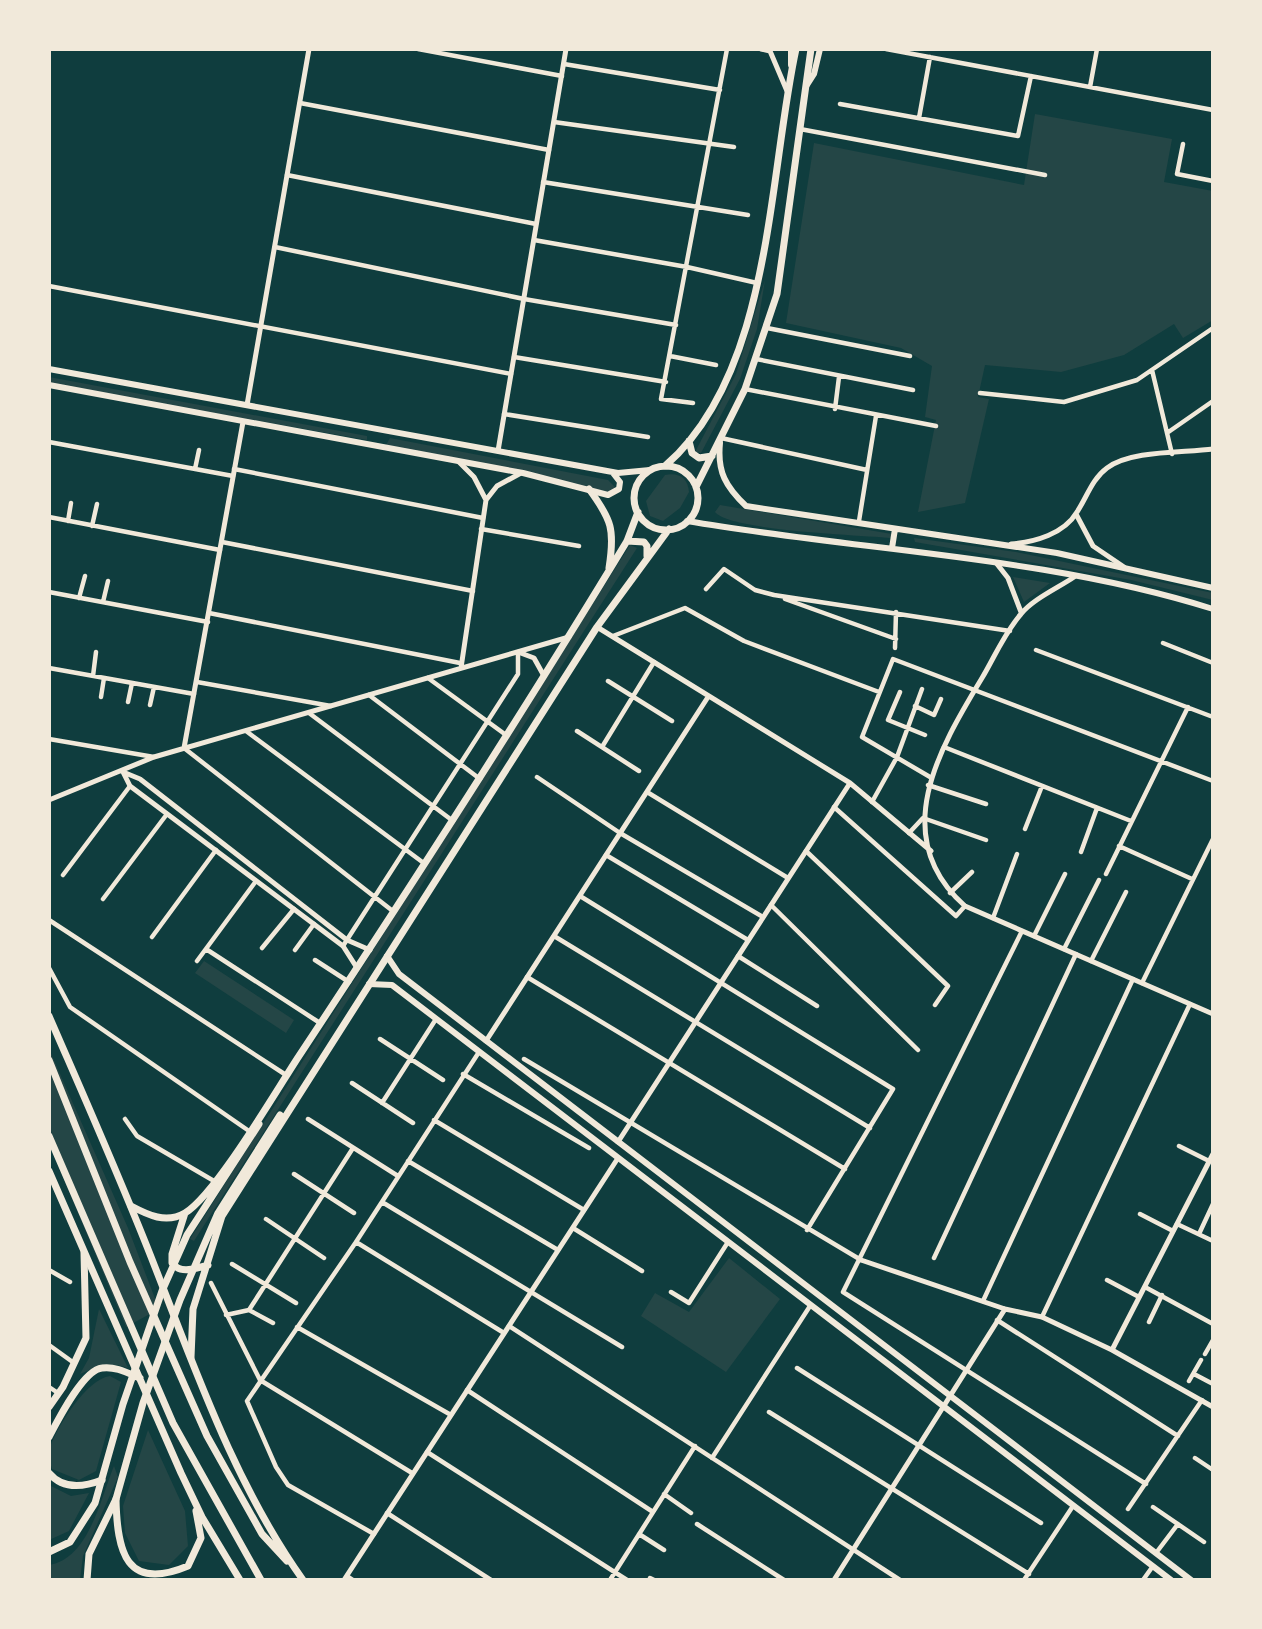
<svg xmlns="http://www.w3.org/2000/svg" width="1262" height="1629" font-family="Signika,sans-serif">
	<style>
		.green { fill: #244646 }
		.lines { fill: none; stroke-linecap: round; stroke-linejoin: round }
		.minor { stroke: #f1e9da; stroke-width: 4.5 }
		.tertiary { stroke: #f1e9da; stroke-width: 5 }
		.secondary { stroke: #f1e9da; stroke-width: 6 }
		.primary { stroke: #f1e9da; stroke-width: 7 }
		.trunk { stroke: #f1e9da; stroke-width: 7 }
	</style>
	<rect width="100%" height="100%" fill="#0f3d3e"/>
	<path class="green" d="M1035,114L1172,139L1164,182L1213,191V320L1183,338L1174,324L1124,355L1061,372L985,365L978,397L989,399L965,503L918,512L936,420L925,417L932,366L901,348L786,323L814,143L1024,185Z
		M765,280L757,329L740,379L701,453L695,452L736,374Z
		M49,377L367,436V440L49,384Z
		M390,438L608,480L615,487L613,491L606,492L386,445Z
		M665,475C679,472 688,478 689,492L680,508L663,521L650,516L646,501Z
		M720,505L892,534L891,538C860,535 731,531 715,512Z
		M914,538L1016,552L1213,593V600L1131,580L915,542Z
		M630,545L637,548L194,1241L190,1239Z
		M1013,577L1050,583L1024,602Z
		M204,961L294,1020L286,1033L195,973Z
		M49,1049L128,1228L159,1309L126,1327L49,1144Z
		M729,1258L780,1299L726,1372L641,1316L655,1293L689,1312Z
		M99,1309L128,1368C109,1361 98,1366 80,1374L89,1358Z
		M110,1376L121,1382L96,1471L79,1480L52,1469C50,1462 47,1454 50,1447C58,1425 87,1379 110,1376Z
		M148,1430L185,1511L188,1546L169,1565L139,1561L125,1533L123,1506Z
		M114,1466L118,1477L83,1556L80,1580H49V1565C89,1559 101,1497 114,1466Z
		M49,1485L71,1496L89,1493L69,1531L49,1540Z"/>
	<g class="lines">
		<path class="minor" d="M418,49L562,76
			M886,49L1213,110
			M564,64L720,90
			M1090,87L1097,49
			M300,103L549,150
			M840,104L1018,136L1031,76
			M919,118L930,57
			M554,122L734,147
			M800,129L1045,175
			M1183,144L1177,174L1213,181
			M287,175L536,224
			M543,182L748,215
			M534,240L687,267L757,283
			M275,247L524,299L676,325
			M49,286L511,374
			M767,328L910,356
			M670,356L716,365
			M514,357L666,382
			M756,359L913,390
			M1152,370L1172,454
			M745,389L936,426
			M980,393L1064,402L1137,380L1213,328
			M693,403L661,399L727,49
			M835,409L839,377
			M504,414L648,437
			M1167,433L1213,401
			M721,438L867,470
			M49,442L233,476
			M195,469L199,450
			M234,469L483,518
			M49,517L220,550
			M68,521L71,503
			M859,521L876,416
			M92,526L97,504
			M481,529L579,546
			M222,542L473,591
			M706,589L724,569L755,590L774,595
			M49,592L208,622
			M774,595L1010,631
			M79,598L85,576
			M785,599L896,639
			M103,602L108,581
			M209,613L460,663
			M613,636L685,608L744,641L879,692
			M1163,643L1213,663
			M895,648L896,612
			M1036,650L1213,717
			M49,668L194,694
			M93,676L96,652
			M428,678L506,735
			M608,681L672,721
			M197,682L331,706
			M900,692L888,720L925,735
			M369,695L480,779
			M101,697L104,678
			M128,702L132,683
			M150,705L154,687
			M915,706L934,715L941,699
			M309,713L453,821
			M246,731L425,864
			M577,731L639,771
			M49,739L154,757
			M602,747L654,662
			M944,747L1131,821
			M184,748L394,912
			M537,777L620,833L763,917
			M930,777L862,737L893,659L1213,781
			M928,785L986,804
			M647,792L788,878
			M872,802L897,757L922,689
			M834,807L956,916L965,906
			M1025,829L1042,786
			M909,833L923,818L986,840
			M1119,846L1192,879
			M806,851L948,986L935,1005
			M1081,852L1097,808
			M606,855L748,940
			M1106,874L1188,707
			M63,875L130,786
			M950,893L972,872
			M580,896L893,1089L807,1230
			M103,899L167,814
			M771,905L918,1050
			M993,918L1017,854
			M49,920L286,1075
			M1022,931L843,1292L1146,1484
			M554,936L870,1128
			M1034,936L1065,874
			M152,937L216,850
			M343,946L518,674V652
			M262,948L294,909
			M206,949L320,1023
			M1064,949L1099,880
			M295,950L314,924
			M738,956L817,1006
			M315,960L349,982
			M197,961L256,881
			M1091,961L1126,892
			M49,968L70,1007L249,1131
			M527,977L845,1169
			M1142,983L1213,839
			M380,1039L443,1080
			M524,1059L861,1260
			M463,1074L589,1148
			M352,1083L413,1123
			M382,1103L436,1019
			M125,1119L137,1136L214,1181
			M308,1119L398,1176
			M434,1120L584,1210
			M1179,1146L1209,1161
			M408,1161L558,1250
			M294,1174L354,1213
			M382,1202L622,1347
			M1140,1214L1173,1231
			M266,1219L324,1258
			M1177,1224L1213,1241
			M573,1228L642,1271
			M1199,1234L1213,1204
			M356,1242L504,1333
			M934,1258L1076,954
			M232,1264L296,1303
			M49,1270L70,1282
			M1107,1280L1139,1297
			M211,1283L260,1380L412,1473
			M1145,1287L1213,1324
			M671,1292L689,1303L728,1242
			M983,1301L1133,979
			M249,1310L353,1148
			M249,1310L273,1323
			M226,1315L249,1310
			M1042,1317L1190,1004
			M997,1320L1178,1436
			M1149,1322L1162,1295
			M509,1326L900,1580
			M297,1327L451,1415
			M49,1345L74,1363
			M1205,1354L1213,1340
			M797,1368L1041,1523
			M1194,1374L1213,1384
			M1189,1381L1201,1360
			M49,1387L58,1393
			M467,1390L653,1512
			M769,1412L1029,1574
			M427,1452L627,1580
			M712,1458L810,1306
			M1195,1458L1213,1470
			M664,1494L691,1513
			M1153,1507L1204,1542
			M1128,1509L1202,1400
			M387,1513L491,1580
			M697,1524L784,1580
			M374,1534L288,1485L276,1467L247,1401L356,1242L479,1052
			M639,1534L664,1550
			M1156,1553L1178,1524
			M347,1576L353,1580
			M650,1578L654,1580
			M610,1580L695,1446
			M1024,1580L1073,1506
			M1143,1580L1153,1566"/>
		<path class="tertiary" d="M761,49L770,51L787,91
			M247,405L309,49
			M498,451L566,49
			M459,462L474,477L486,500
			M1076,514L1093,546L1124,567
			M1011,544C1035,542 1064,534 1077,512C1087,497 1092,479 1107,468C1131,450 1183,453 1213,449
			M997,564L1008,578L1021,612
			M1074,577C1058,588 1033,599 1021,614C1005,632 994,658 982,678C939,749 887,837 965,906L1213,1014
			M597,627L850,783L931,851
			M518,652L534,658L544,676
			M461,668L486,500L497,486L521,473
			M184,748L243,422
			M123,772L130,786L343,946L357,968
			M123,772L140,779L347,940L370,950
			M49,800L154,757L569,637
			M486,1041L708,697
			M618,1142L850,783
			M861,1260L1005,1309L1042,1317L1112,1350L1213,1407
			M1112,1350L1213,1154
			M344,1580L618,1158
			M834,1580L1005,1309"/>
		<path class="secondary" d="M791,65V49
			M807,85L814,74L820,49
			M49,369L618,473L650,470
			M49,385L523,473L608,495L619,489L620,482L613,473
			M720,443C717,472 726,487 746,506L1057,553L1213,588
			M687,521C861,551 1045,556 1213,609
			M892,548L895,529
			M387,956L399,974L1191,1580
			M369,984L392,985L1171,1580"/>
		<path class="primary" d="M689,441L692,453L699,458L712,456
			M665,466C772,373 768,178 796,49
			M634 498a32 32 0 1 1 64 0a32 32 0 1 1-64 0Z
			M696,487L745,389L777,294L811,49
			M589,489C612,520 615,530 609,568
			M627,541L644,542L647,546V556
			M131,1206C148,1215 166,1224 185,1213C215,1195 275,1093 297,1059C410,888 521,716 627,541L638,512
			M185,1213L172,1254V1263C181,1275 196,1268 208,1265
			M191,1357L193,1309L222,1216L597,627L669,529
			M49,1407L63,1387L86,1338L84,1253
			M49,1552L70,1542L95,1503L123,1404L162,1291L187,1235L259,1124
			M87,1580L89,1554L116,1499L143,1403L180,1300L218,1213L280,1115"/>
		<path class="trunk" d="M49,1016C85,1099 122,1182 155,1267C197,1374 236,1486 303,1580
			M49,1060L130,1262L207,1436L262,1534L287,1561
			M49,1136L173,1423L261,1580
			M49,1171L181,1473L202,1517L240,1580
			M49,1437C58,1420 83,1370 102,1368C115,1366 128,1373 140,1378
			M49,1473C63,1490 84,1487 102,1480
			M116,1499C117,1552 126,1592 188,1566L201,1538L196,1511"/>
	</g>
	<rect width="1262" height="1629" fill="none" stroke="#f1e9da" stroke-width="102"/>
</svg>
